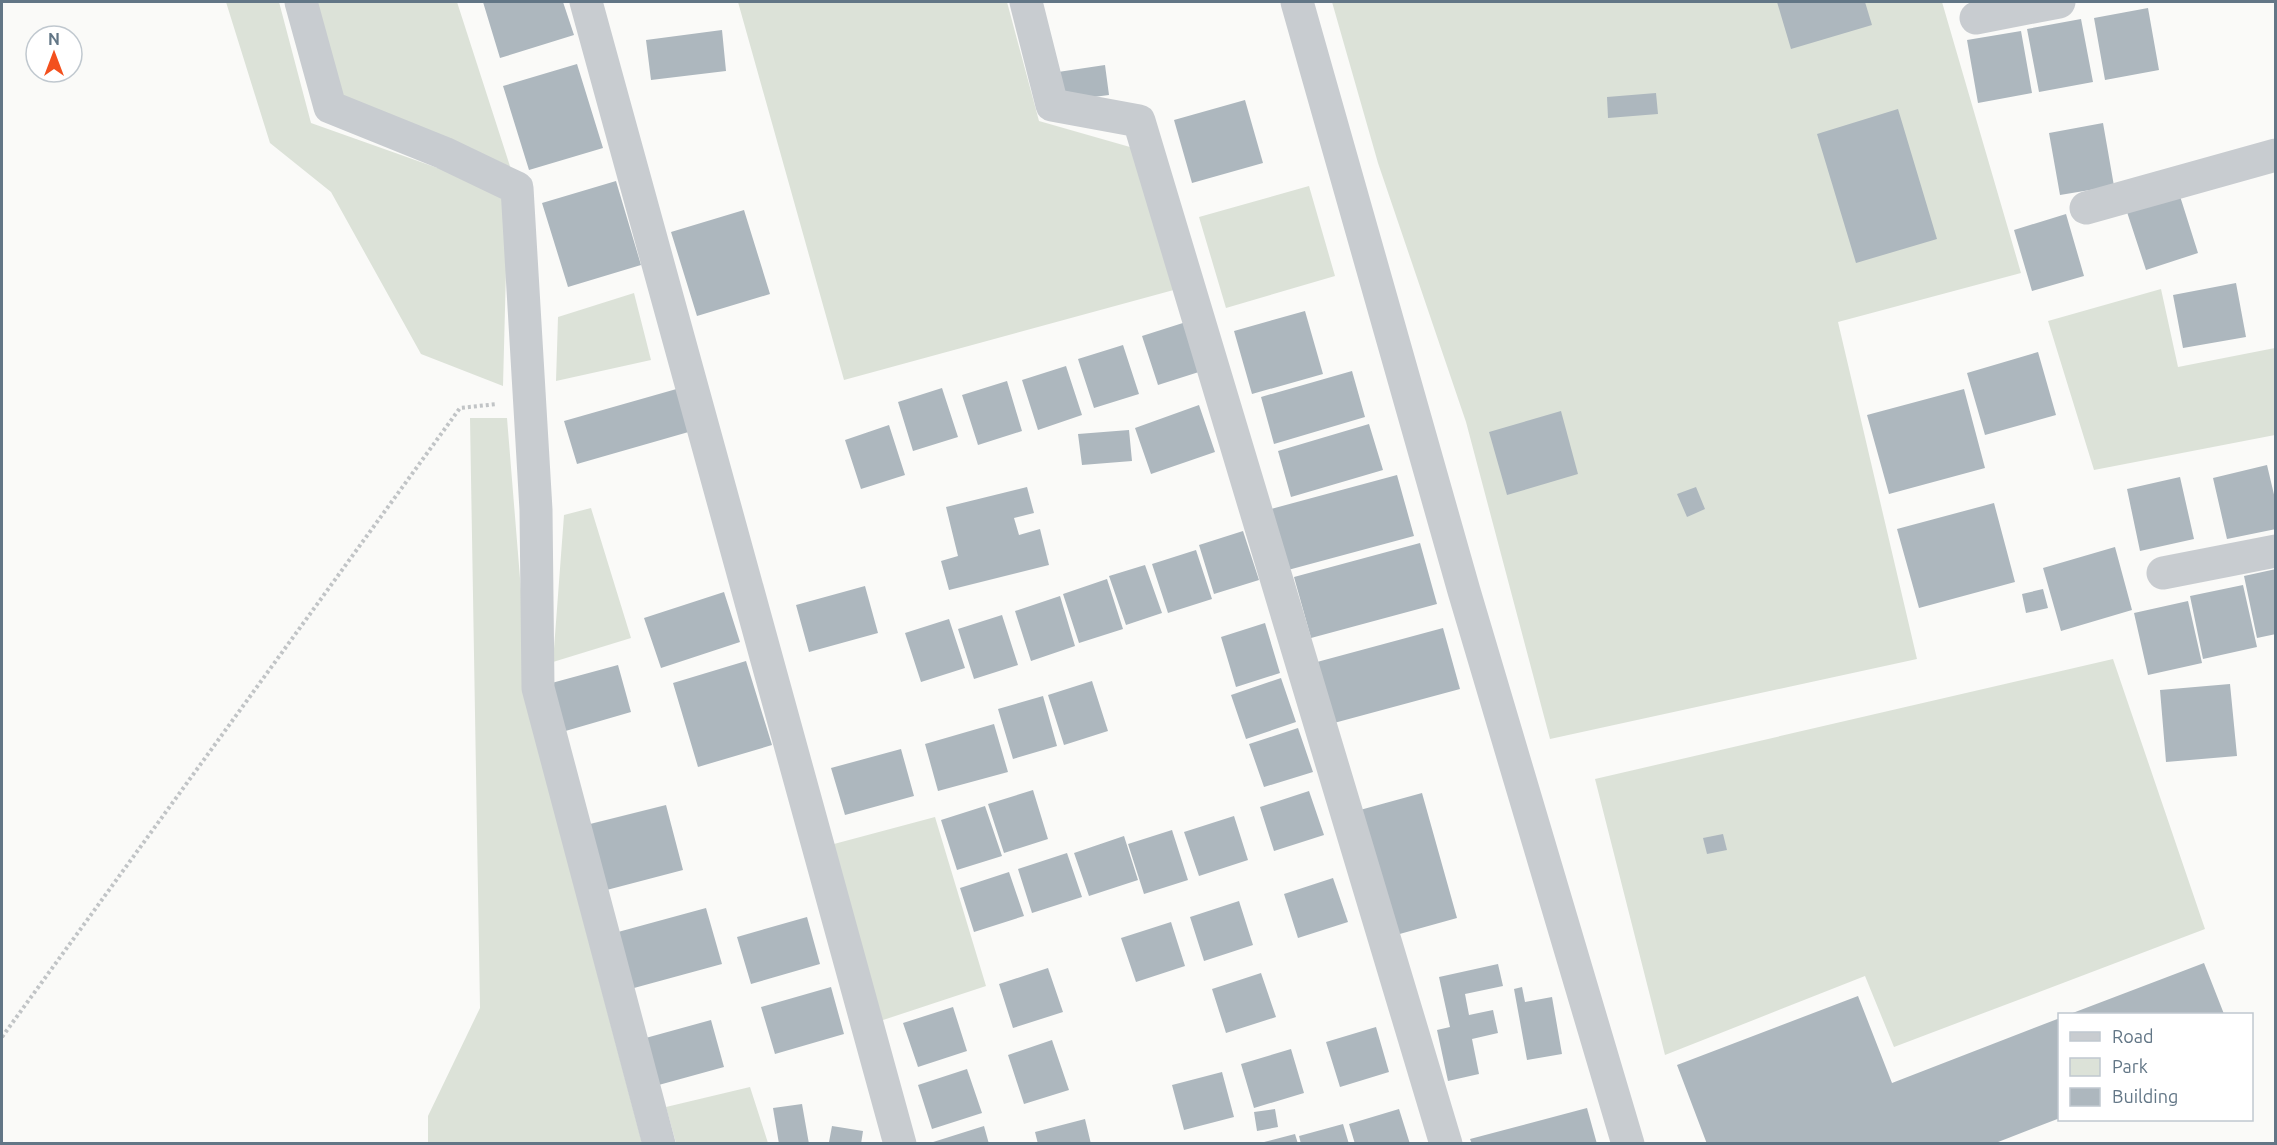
<svg xmlns="http://www.w3.org/2000/svg" width="2277" height="1145" font-family="Ubuntu,sans-serif">
	<style>
		.green { fill: #dce2d8 }
		.building { fill: #adb7be }
		.lines { fill: none; stroke-linecap: round; stroke-linejoin: round }
		.path { stroke: #c1c4c6; stroke-width: 4; stroke-dasharray: 3 3; stroke-linecap: butt }
		.minor { stroke: #c8ccd0; stroke-width: 33 }
		.tertiary { stroke: #c8ccd0; stroke-width: 33 }
	</style>
	<rect width="100%" height="100%" fill="#fafaf8"/>
	<path class="green" d="M226,2H279L311,123L508,193L503,386L421,354L331,192L270,143Z
		M301,2H457L517,188L330,107Z
		M738,2H1007L1039,121L1137,149L1181,288L844,380Z
		M1332,2H1942L2021,273L1838,322L1917,659L1550,739L1466,422L1378,163Z
		M1309,186L1335,276L1226,308L1199,217Z
		M2161,289L2178,367L2275,348V435L2094,470L2048,321Z
		M634,293L651,360L556,381L558,317Z
		M470,418H507L532,726L642,1143H428V1116L480,1008Z
		M591,508L631,638L553,662L564,515Z
		M2113,659L2205,929L1894,1047L1865,976L1665,1055L1595,779Z
		M935,817L986,986L868,1025L819,848Z
		M750,1087L768,1143H676L666,1107Z"/>
	<path class="building" d="M483,2H563L574,35L500,58Z
		M1777,2H1865L1872,25L1791,49Z
		M2148,8L2159,70L2105,80L2094,18Z
		M2081,19L2093,82L2039,92L2027,29Z
		M722,30L726,71L651,80L646,40Z
		M2021,31L2032,93L1978,103L1967,40Z
		M577,64L603,148L529,170L503,86Z
		M1105,65L1109,95L1062,101L1058,72Z
		M1656,93L1658,114L1608,118L1607,97Z
		M1245,100L1263,163L1192,183L1174,120Z
		M1898,109L1937,239L1856,263L1817,134Z
		M2103,123L2114,186L2060,195L2049,133Z
		M616,181L641,265L568,287L542,203Z
		M2179,193L2198,253L2146,270L2126,209Z
		M744,210L770,294L697,316L671,232Z
		M2066,214L2084,276L2032,291L2014,230Z
		M2236,283L2246,337L2183,348L2173,295Z
		M1305,311L1323,374L1252,394L1234,331Z
		M1186,322L1202,371L1158,385L1142,336Z
		M1123,345L1139,394L1094,408L1078,359Z
		M2038,352L2056,415L1985,435L1967,373Z
		M1066,366L1082,415L1038,430L1022,380Z
		M1352,371L1365,417L1274,444L1261,397Z
		M1007,381L1022,431L978,445L962,395Z
		M680,388L692,431L577,464L564,421Z
		M942,388L958,437L913,451L898,402Z
		M1964,389L1985,468L1889,494L1867,415Z
		M1199,405L1215,452L1151,474L1135,428Z
		M1561,411L1578,474L1507,495L1489,432Z
		M1369,424L1383,470L1291,497L1278,451Z
		M889,425L905,475L861,489L845,440Z
		M1129,430L1132,461L1082,465L1078,434Z
		M2267,465L2276,503V529L2227,539L2213,478Z
		M1397,475L1414,536L1288,570L1271,509Z
		M2180,477L2194,539L2140,551L2127,489Z
		M1027,487L1034,513L1014,518L1019,535L1040,529L1049,565L949,590L941,561L958,556L946,507Z
		M1696,487L1705,509L1687,517L1677,494Z
		M1994,503L2015,582L1919,608L1897,529Z
		M1243,531L1259,580L1214,594L1199,545Z
		M1420,543L1437,604L1311,638L1294,577Z
		M2115,547L2132,610L2061,631L2043,568Z
		M1196,550L1212,599L1168,613L1152,564Z
		M1145,565L1162,613L1126,625L1109,576Z
		M2276,569V634L2257,638L2244,576Z
		M1107,579L1123,629L1079,643L1063,594Z
		M2243,585L2257,647L2203,659L2190,596Z
		M865,586L878,633L809,652L796,605Z
		M2043,589L2048,608L2026,613L2022,594Z
		M724,592L740,642L661,668L644,618Z
		M1060,596L1075,646L1031,661L1015,611Z
		M2188,601L2202,663L2148,675L2134,613Z
		M1002,615L1018,665L974,679L958,629Z
		M949,619L965,668L921,682L905,633Z
		M1265,623L1280,673L1236,687L1221,637Z
		M1443,628L1460,689L1334,723L1317,662Z
		M746,661L772,745L698,767L673,683Z
		M618,665L631,712L562,732L548,684Z
		M1281,678L1296,722L1246,739L1231,695Z
		M1092,681L1108,731L1064,745L1048,695Z
		M2230,684L2237,756L2166,762L2160,690Z
		M1043,696L1057,746L1013,759L998,709Z
		M994,724L1008,772L938,791L925,744Z
		M1298,728L1313,772L1264,787L1249,744Z
		M901,749L914,796L845,815L831,768Z
		M1033,790L1048,839L1004,853L988,804Z
		M1309,791L1324,835L1274,851L1260,807Z
		M1422,793L1457,918L1396,935L1360,810Z
		M666,805L683,870L599,892L582,826Z
		M985,806L1002,856L957,870L941,820Z
		M1234,816L1248,860L1199,876L1184,832Z
		M1172,830L1188,880L1144,894L1128,844Z
		M1723,834L1727,850L1707,854L1703,838Z
		M1124,836L1138,880L1089,896L1074,853Z
		M1067,853L1082,897L1032,913L1018,869Z
		M1009,872L1024,916L974,932L960,888Z
		M1333,878L1348,922L1298,938L1284,894Z
		M1239,901L1253,945L1204,961L1190,917Z
		M706,908L722,964L634,988L618,932Z
		M807,917L820,964L751,984L737,937Z
		M1171,922L1185,966L1136,982L1121,938Z
		M2204,963L2224,1014H2070Z
		M1498,964L1503,986L1465,994L1469,1015L1493,1010L1498,1033L1472,1039L1479,1074L1448,1081L1437,1030L1450,1027L1439,977Z
		M1048,968L1063,1012L1013,1028L999,984Z
		M1261,973L1276,1017L1226,1033L1212,989Z
		M831,987L844,1034L775,1054L761,1007Z
		M1522,987L1525,1002L1552,997L1562,1054L1527,1060L1514,989Z
		M1858,996L1892,1083L2060,1018V1118L1993,1144H1707L1677,1065Z
		M953,1007L967,1051L918,1067L903,1023Z
		M711,1020L724,1067L655,1086L642,1039Z
		M1376,1027L1389,1072L1340,1087L1326,1042Z
		M1052,1040L1069,1090L1024,1104L1008,1055Z
		M1291,1049L1304,1093L1254,1108L1241,1064Z
		M967,1069L982,1113L932,1129L918,1085Z
		M1222,1072L1234,1117L1184,1130L1172,1085Z
		M802,1104L809,1144H779L773,1108Z
		M1587,1108L1597,1144H1472L1470,1139Z
		M1275,1109L1278,1127L1257,1131L1254,1112Z
		M1399,1109L1410,1144H1355L1349,1124Z
		M1085,1119L1091,1144H1038L1035,1132Z
		M1343,1124L1349,1144H1301L1299,1136Z
		M832,1126L863,1131L861,1144L829,1142Z
		M984,1126L989,1144H930V1143Z
		M1295,1134L1298,1144H1260V1143Z"/>
	<g class="lines">
		<path class="path" d="M2,1037L460,408L497,404"/>
		<path class="minor" d="M301,2L330,107L444,153L517,188L536,510L538,688L659,1144
			M586,2L900,1144
			M1026,2L1052,105L1139,121L1446,1144
			M1976,18L2059,2
			M2086,208L2276,155
			M2163,573L2276,551"/>
		<path class="tertiary" d="M1297,2L1464,591L1628,1144"/>
	</g>
	<rect width="2277" height="1145" fill="none" stroke="#627686" stroke-width="6"/>
	<rect x="2058" y="1013" width="195" height="108" fill="#ffffff" stroke="#c0c8cf" stroke-width="1.5"/>
	<rect x="2070" y="1032" width="30" height="9" fill="#c8ccd0" stroke="#c0c8cf" stroke-width="1.5"/>
	<text x="2112" y="1043" font-size="18" fill="#627686">Road</text>
	<rect x="2070" y="1058" width="30" height="18" fill="#dce2d8" stroke="#c0c8cf" stroke-width="1.5"/>
	<text x="2112" y="1073" font-size="18" fill="#627686">Park</text>
	<rect x="2070" y="1088" width="30" height="18" fill="#adb7be" stroke="#c0c8cf" stroke-width="1.5"/>
	<text x="2112" y="1103" font-size="18" fill="#627686">Building</text>
	<g transform="translate(54 54)"><circle r="28" fill="#ffffff" stroke="#c0c8cf" stroke-width="1.5"/>
	<path d="M0-4.5L10 22L0 15L-10 22Z" fill="#f3501e"/>
	<text y="-9" font-size="16" font-weight="bold" text-anchor="middle" fill="#627686">N</text>
	</g>
</svg>
